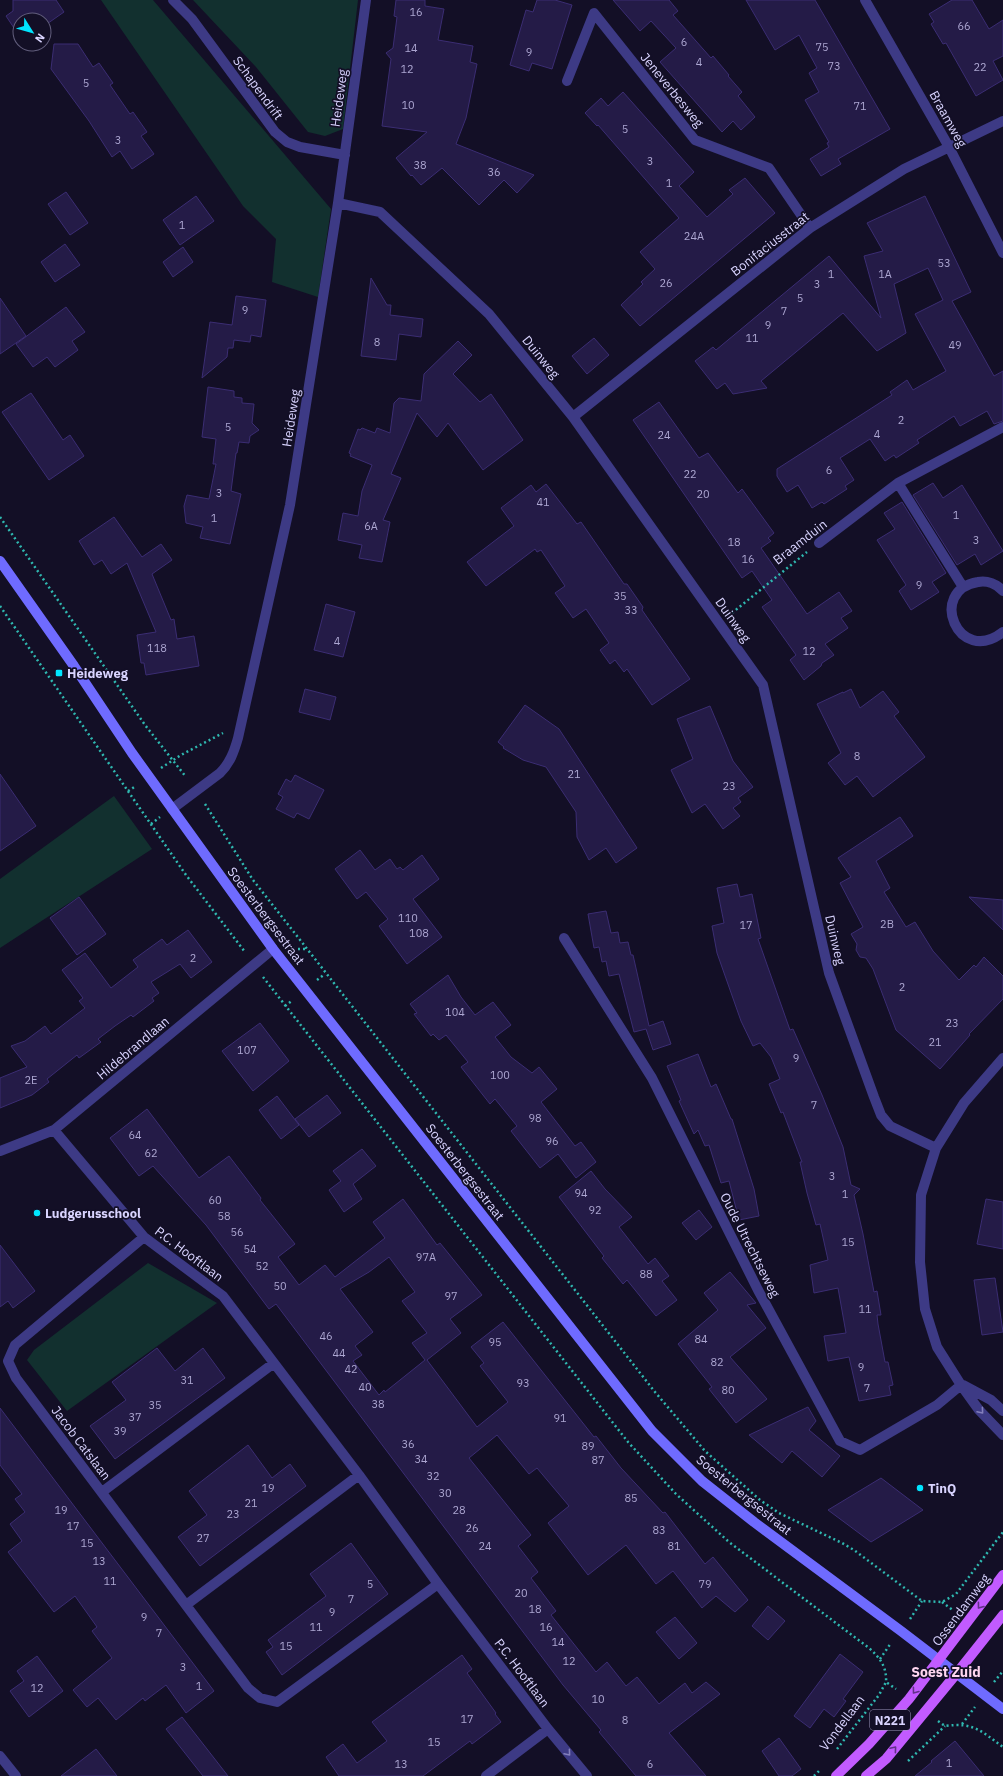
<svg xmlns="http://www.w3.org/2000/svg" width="1003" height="1776" font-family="'IBM Plex Sans',sans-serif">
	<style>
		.green { fill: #12302f }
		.building { fill: #241b47; stroke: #3b2d73; fill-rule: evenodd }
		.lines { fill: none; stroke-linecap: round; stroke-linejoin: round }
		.path { stroke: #2fb8b0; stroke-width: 2.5; stroke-dasharray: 2 3; stroke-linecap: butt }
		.street { stroke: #3d3a85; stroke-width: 10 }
		.secondary { stroke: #6f6bff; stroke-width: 10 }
		.primary { stroke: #c25bff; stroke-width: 10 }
		.oneway { stroke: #837fbc }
		.oneway2 { stroke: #623188 }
		.poi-dot { fill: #00e5ff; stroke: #130f26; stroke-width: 1.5 }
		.labels { text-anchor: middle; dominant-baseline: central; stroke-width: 3.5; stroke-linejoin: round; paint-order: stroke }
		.number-label { font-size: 11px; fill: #aca6d1 }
		.shield { fill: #130f26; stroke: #9e99be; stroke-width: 1 }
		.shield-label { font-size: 12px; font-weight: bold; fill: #d9d4ff }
		.street-label { font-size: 13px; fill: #d9d4ff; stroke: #130f26 }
		.poi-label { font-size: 13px; font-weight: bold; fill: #d9d4ff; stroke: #130f26; text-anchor: start }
		.neighbourhood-label { font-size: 14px; font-weight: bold; fill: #ffd6f0; stroke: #130f26 }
	</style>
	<rect width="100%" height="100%" fill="#130f26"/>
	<path class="green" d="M101,0H153L331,209L318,297L272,282L276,239L243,206Z
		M193,0H358L343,129L325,136L308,132L256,67Z
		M114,796L152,849L0,948V879Z
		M148,1263L217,1303L67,1411L27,1360L34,1350Z"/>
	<path class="building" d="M13,0H56L64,12L44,26V20H20V37L6,16L13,11Z
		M396,0H425V6L444,9L438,40L473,46L470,62L477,64L466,118L456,144L534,175L517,193L504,180L479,205L442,168L421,185L412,175L411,176L396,158L427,132L382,126L391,59L386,53L393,48L397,17L394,16Z
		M537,0H555L572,5L552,69L532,63L529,71L510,65L526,10L533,12Z
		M613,0H669L678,11L673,15L711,58L713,56L729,75L728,76L742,92L738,96L755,117L741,130L733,121L722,132L660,62L676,48L651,21L640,31Z
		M746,0H815L890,129L838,159L841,164L821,176L810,159L829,147L827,143L829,142L805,100L819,92L809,73L817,68L799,35L775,50Z
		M952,0H972L989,29L1003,20V56L993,61L1003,80L976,96L946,43L943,44L931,24L934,22L929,14Z
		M54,44H78L93,67L99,63L113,83L110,85L130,114L133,112L147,132L141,136L154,154L132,169L120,151L112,157L89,121L51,69Z
		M623,92L694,172L679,186L707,217L733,194L729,190L745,178L775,213L640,326L621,305L643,284L641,282L655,269L640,252L679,218L598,125L597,126L585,113L601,98L608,106Z
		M66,192L88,223L70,235L48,204Z
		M196,196L214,221L180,245L163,220Z
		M925,196L971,292L952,301L994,376L1003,371V421L994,424L987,411L960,426L954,416L917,440L919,443L896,458L894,455L885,461L870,439L840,458L854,480L845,486L847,489L824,504L822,502L812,508L798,485L787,492L777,476V469L892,395L890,392L907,380L913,390L946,371L915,314L943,300L928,268L894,284L906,333L877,351L843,313L761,381L767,388L733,394L725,383L717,389L695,361L713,347L716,350L829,256L881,318L864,256L883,251L867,223Z
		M65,244L80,265L55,282L41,262Z
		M183,247L193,262L173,277L163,262Z
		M371,278L387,305H391L390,315L423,319L421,337L399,334L396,360L361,356Z
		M236,296L266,300L261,337L251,335L250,342L234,340L233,348H228L227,357L202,378L210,322L232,325Z
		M0,298L26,336L0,354Z
		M66,307L85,332L72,341L78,350L55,367L47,357L33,367L16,344Z
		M594,338L609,355L587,374L572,356Z
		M458,341L472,355L453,374L480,402L491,394L523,440L483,470L448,423L437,437L417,413L391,474L401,478L383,520L390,522L382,562L359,558L362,545L338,540L343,513L358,516L362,491L372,465L350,456L351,454L349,453L358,429L360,430L362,428L375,433L377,428L390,433L394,403L399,398L421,401L424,374Z
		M208,387L234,391V397L242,398V403L254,404L252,423L259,430L250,436L249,443L239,442L237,453H236L231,491L241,494L230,544L200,538L203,527L186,523L184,506L187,495L209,499L216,464H213L216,439L202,437Z
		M31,393L63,440L70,435L84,456L49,480L2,412Z
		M659,402L699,458L708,453L738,493L742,489L774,533L768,538L771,541L761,548L807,614L839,592L852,611L841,618L848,628L825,644L834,655L822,663L821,666L804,680L790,660L796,655L762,607L772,600L752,571L742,578L633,420Z
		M933,483L943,498L962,485L1003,551L981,565L975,554L957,565L913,495Z
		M546,484L577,524L581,522L624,584H627L643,607L642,610L690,679L652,705L627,669L624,672L615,660L610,664L600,650L609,643L586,609L573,618L555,593L565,586L541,550L537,552L535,549L486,586L467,562L514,526L501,508L531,485L536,492Z
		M902,502L946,573L932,582L939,592L911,610L899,591L906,585L877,540L895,529L884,513Z
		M114,517L142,557L161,544L172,560L152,574L171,620L174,619L177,639L194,636L199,666L146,675L144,663H141L137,635L156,632L127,563L111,574L102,560L94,565L79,541Z
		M326,604L355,612L343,657L314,650Z
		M305,689L336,697L330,720L299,712Z
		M851,689L860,708L883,691L899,712L894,716L925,757L873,797L857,776L845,785L828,763L841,753L817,704L843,692V693Z
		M525,705L559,729L637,848L616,863L606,848L589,860L577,837L576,812L546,767L523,760L503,748L504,747L498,742Z
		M710,706L733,761L753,787L738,798L741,802L733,808L740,816L723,829L705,804L692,813L671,770L693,759L677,719Z
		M0,774L36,826L0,851Z
		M295,775L324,790L309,819L297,813L294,818L276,809L283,797L278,794L286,779L291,782Z
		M900,817L913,836L876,861L890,888L884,892L906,927L915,922L933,951L959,980L974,965L976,967L984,957L1003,976V999L969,1034L970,1035L940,1069L896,1030L873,969L866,958L860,957L856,950L857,944L851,934L863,927L840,883L851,877L838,858Z
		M360,850L375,870L390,859L397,869L400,867L403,870L422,855L439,879L413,899L442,937L407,964L379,926L388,919L366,892L357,899L335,869Z
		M737,884L740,897L752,894L761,938L758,939L790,1030L793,1029L822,1095L843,1147L851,1185L860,1189L854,1195L863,1234L874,1292L877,1291L881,1315H877L878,1324L885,1362H888L893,1385L889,1386L891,1395L859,1401L849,1357L828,1361L824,1336L846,1333L838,1288L814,1293L810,1265L828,1260L820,1224L816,1225L807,1193L800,1162H802L783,1112L781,1113L769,1084L780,1079L771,1057L760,1043L753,1046L741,1021L717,953L712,926L724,923L717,888Z
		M79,897L106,934L77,955L50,918Z
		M969,897L1003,900V930Z
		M606,911L611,933L618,932L620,943L628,942L631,955H633L649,1026L663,1021L671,1044L653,1050L646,1029L634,1032L619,974L609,976L606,961L602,962L599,947L594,948L588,914Z
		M188,930L212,962L191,978L180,964L151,982L159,993L152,998L154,1001L133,1017L131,1015L115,1026L98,1039L101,1042L79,1058L77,1055L47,1079L49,1082L32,1095L0,1108V1078L27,1067L11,1046L25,1041L45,1026L51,1034L85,1008L79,1001L83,998L62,970L85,953L111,988L138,967L133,960L162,939L167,945Z
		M448,975L461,997L475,1015L493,1002L511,1025L495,1037L511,1057L532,1073L539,1067L557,1089L541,1102L575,1146L581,1142L596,1162L576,1178L558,1154L540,1168L511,1131L517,1126L495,1099L490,1104L461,1067L468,1062L446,1035L439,1040L433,1034L431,1036L414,1014L417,1013L410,1004Z
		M260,1023L289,1061L253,1091L222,1051Z
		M698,1054L711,1087L716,1084L731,1119H732L754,1189L759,1216L739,1220L729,1181L721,1183L709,1145L705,1146L698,1130L694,1134L679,1101L681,1100L667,1066Z
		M327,1095L341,1113L309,1137L295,1119Z
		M277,1096L299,1125L281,1139L259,1110Z
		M147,1109L199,1178L229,1156L261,1198L260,1200L295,1244L278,1257L299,1285L325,1265L335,1277L385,1238L373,1222L403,1199L437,1245L440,1243L482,1295L450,1319L461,1333L427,1360L477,1427L508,1402L480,1366L484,1363L471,1347L503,1322L594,1437L596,1436L621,1468L663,1513L665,1512L705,1564L713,1557L748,1600L735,1612L716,1596L702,1608L673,1571L656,1584L626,1545L588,1575L548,1523L569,1506L537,1468L529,1474L497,1435L469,1458L531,1535L518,1546L538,1572L531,1578L556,1611L551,1615L596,1672L607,1662L626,1686L637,1677L659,1704L685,1683L692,1693L706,1682L720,1694L669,1733L706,1776H636L599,1732L601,1730L563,1685L276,1304L269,1309L206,1225L153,1166L139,1176L110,1138ZM389,1257L415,1292L402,1301L427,1333L412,1343L425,1360L385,1392L384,1390L379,1395L353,1361L362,1355L355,1346L373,1332L340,1289L369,1272Z
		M362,1149L376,1166L353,1184L362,1199L344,1212L329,1190L341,1181L333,1171Z
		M591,1171L605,1189L632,1217L619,1227L648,1264L655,1258L669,1276L662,1281L677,1300L656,1316L627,1280L623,1284L602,1258L604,1256L559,1197Z
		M986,1199L1003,1202V1249L977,1244Z
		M699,1210L712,1227L696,1240L682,1223Z
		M0,1245L35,1291L13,1308L8,1301L0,1307Z
		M730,1272L756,1303L747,1305L766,1328L730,1357L767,1399L736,1423L709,1389L712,1387L678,1344L718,1310L704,1293Z
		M995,1278L1003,1332L982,1335L974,1280Z
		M157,1348L175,1371L203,1348L225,1378L115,1459L90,1426L126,1400L112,1382Z
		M808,1407L816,1421L809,1430L840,1456L822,1477L792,1451L782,1463L749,1435Z
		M0,1408L214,1691L186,1713L166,1685L145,1701L143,1698L116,1720L98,1698L87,1707L73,1690L112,1658L92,1631L97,1627L75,1596L54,1612L8,1552L22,1541L10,1524L25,1512L15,1499L22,1494L0,1465Z
		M248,1445L272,1478L290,1464L306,1486L200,1566L178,1537L207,1515L189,1491Z
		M881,1478L923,1510L871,1542L828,1510Z
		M351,1543L388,1594L282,1675L266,1652L273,1647L268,1640L326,1596L310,1574Z
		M768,1606L785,1621L768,1640L752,1626Z
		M675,1617L697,1643L679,1659L656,1632Z
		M840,1654L863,1672L843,1699L846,1701L834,1717L824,1709L810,1728L794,1716Z
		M462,1655L472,1669L467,1673L496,1713L495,1714L501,1722L472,1744L470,1741L423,1776H339L326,1757L343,1744L357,1763L387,1741L372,1722Z
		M37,1656L63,1691L29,1717L10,1691L24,1681L17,1671Z
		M182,1717L207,1749L228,1776H203L166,1729Z
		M779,1738L801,1769L792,1776H779L762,1751Z
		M955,1741L984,1776H915L932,1762L931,1761Z
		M96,1749L117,1776H61Z"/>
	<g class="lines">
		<path class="path" d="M0,517L145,725L186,777
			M0,606L186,875L245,952
			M732,613L807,552
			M161,768L181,755L223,733
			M128,791L136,786
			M205,804L253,880L655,1392L705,1451L760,1500L779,1513L842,1543L854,1550L922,1601L942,1602L956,1594L1003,1532
			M151,824L160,817
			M293,949H306
			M263,977L628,1442L676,1494L729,1542L869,1648C880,1658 887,1667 886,1682L896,1689
			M317,980L325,974
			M285,1006L293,1000
			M942,1602L954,1611
			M910,1619L922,1601
			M880,1659L891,1643
			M994,1682L1003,1671
			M938,1721L945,1726C974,1722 981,1731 1003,1747
			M962,1724L975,1707
			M837,1749L879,1695L886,1682
			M908,1761L945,1726
			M814,1776L820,1770"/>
		<path class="street" d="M173,0L192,19L275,132L287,142L300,147L345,155
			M865,0L949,147L1003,253
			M567,81L594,13L695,140L769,168L810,228
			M338,203L380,212L489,314L573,417L763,685L829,973L874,1097L881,1115L890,1126L936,1148
			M573,417L810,228L904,169L1003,121
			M898,483L963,587
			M819,543L898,483L1003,427
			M1003,591C997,584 987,580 978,582C927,590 958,667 1003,632
			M172,809L220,773C230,763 234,752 238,738L290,505L338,203L366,0
			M564,938L652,1078L758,1290L840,1441L860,1450L937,1405L961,1385L937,1347L925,1309L920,1262L921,1195L936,1148L964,1103L1003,1058
			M54,1130L144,1237L223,1296L359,1475L438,1584L548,1729L587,1776
			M0,1151L54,1130L273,949
			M144,1237L15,1345L8,1361L16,1378L248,1688L260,1698L277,1702L438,1584
			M961,1385L979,1410L1003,1435
			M963,1385L991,1400L1003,1411
			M102,1492L274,1363
			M186,1605L359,1475
			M0,1756L16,1776
			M486,1776L548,1729"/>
		<path class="secondary" d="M0,561L74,666L132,753L273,949L652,1431L702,1481L754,1522L901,1631L1003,1709"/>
		<path class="primary" d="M836,1776L869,1744L909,1699L1003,1575
			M866,1776L886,1759L957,1673L1003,1615"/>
	</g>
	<defs><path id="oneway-chevron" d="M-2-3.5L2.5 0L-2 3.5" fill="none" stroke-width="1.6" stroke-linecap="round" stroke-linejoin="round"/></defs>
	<g class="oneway">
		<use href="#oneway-chevron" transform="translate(981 1411) rotate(50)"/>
		<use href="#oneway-chevron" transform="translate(568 1753) rotate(50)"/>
	</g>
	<g class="oneway2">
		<use href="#oneway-chevron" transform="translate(980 1606) rotate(127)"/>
		<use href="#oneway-chevron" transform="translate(915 1691) rotate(127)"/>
		<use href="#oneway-chevron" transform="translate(894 1749) rotate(-50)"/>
	</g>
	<g class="poi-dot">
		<rect x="55" y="669" width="8" height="8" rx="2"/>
		<circle cx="37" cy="1213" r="4"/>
		<circle cx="920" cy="1488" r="4"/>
	</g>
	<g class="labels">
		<g class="number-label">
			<text x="416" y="12">16</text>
			<text x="964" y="26">66</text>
			<text x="684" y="42">6</text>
			<text x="822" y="47">75</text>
			<text x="411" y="48">14</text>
			<text x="529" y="52">9</text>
			<text x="699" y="62">4</text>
			<text x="834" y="66">73</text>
			<text x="980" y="67">22</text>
			<text x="407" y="69">12</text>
			<text x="86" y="83">5</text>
			<text x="408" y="105">10</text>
			<text x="860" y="106">71</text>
			<text x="625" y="129">5</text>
			<text x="118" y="140">3</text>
			<text x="650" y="161">3</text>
			<text x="420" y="165">38</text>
			<text x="494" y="172">36</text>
			<text x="669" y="183">1</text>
			<text x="182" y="225">1</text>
			<text x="694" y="236">24A</text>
			<text x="944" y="263">53</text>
			<text x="831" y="274">1</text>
			<text x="885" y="274">1A</text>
			<text x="666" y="283">26</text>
			<text x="817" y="284">3</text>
			<text x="800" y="298">5</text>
			<text x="245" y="310">9</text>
			<text x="784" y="311">7</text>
			<text x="768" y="325">9</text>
			<text x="752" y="338">11</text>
			<text x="377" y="342">8</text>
			<text x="955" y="345">49</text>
			<text x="901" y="420">2</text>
			<text x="228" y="427">5</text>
			<text x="877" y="434">4</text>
			<text x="664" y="435">24</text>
			<text x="829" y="470">6</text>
			<text x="690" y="474">22</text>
			<text x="219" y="493">3</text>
			<text x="703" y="494">20</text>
			<text x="543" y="502">41</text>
			<text x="956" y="515">1</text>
			<text x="214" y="518">1</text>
			<text x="371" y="526">6A</text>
			<text x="976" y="540">3</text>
			<text x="734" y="542">18</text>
			<text x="748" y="559">16</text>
			<text x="919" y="585">9</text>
			<text x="620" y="596">35</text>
			<text x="631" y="610">33</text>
			<text x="337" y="641">4</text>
			<text x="157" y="648">118</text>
			<text x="809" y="651">12</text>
			<text x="857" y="756">8</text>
			<text x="574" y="774">21</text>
			<text x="729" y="786">23</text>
			<text x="408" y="918">110</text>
			<text x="887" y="924">2B</text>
			<text x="746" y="925">17</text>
			<text x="419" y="933">108</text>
			<text x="193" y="958">2</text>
			<text x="902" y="987">2</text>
			<text x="455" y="1012">104</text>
			<text x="952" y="1023">23</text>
			<text x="935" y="1042">21</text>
			<text x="247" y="1050">107</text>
			<text x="796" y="1058">9</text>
			<text x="500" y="1075">100</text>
			<text x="31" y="1080">2E</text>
			<text x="814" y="1105">7</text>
			<text x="535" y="1118">98</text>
			<text x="135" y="1135">64</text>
			<text x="552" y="1141">96</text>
			<text x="151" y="1153">62</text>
			<text x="832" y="1176">3</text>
			<text x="581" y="1193">94</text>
			<text x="845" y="1194">1</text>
			<text x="215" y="1200">60</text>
			<text x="595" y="1210">92</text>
			<text x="224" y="1216">58</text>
			<text x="237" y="1232">56</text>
			<text x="848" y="1242">15</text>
			<text x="250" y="1249">54</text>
			<text x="426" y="1257">97A</text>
			<text x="262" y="1266">52</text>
			<text x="646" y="1274">88</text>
			<text x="280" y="1286">50</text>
			<text x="451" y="1296">97</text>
			<text x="865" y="1309">11</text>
			<text x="326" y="1336">46</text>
			<text x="701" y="1339">84</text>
			<text x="495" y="1342">95</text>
			<text x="339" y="1353">44</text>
			<text x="717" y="1362">82</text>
			<text x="861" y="1367">9</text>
			<text x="351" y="1369">42</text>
			<text x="187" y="1380">31</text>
			<text x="523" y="1383">93</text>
			<text x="365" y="1387">40</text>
			<text x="867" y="1388">7</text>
			<text x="728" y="1390">80</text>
			<text x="378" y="1404">38</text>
			<text x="155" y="1405">35</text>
			<text x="135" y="1417">37</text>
			<text x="560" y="1418">91</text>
			<text x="120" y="1431">39</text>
			<text x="408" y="1444">36</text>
			<text x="588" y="1446">89</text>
			<text x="421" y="1459">34</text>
			<text x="598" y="1460">87</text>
			<text x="433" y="1476">32</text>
			<text x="268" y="1488">19</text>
			<text x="445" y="1493">30</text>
			<text x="631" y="1498">85</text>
			<text x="251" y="1503">21</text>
			<text x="61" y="1510">19</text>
			<text x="459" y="1510">28</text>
			<text x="233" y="1514">23</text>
			<text x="73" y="1526">17</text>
			<text x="472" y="1528">26</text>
			<text x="659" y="1530">83</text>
			<text x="203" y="1538">27</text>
			<text x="87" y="1543">15</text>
			<text x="485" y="1546">24</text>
			<text x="674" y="1546">81</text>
			<text x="99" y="1561">13</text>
			<text x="110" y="1581">11</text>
			<text x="370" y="1584">5</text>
			<text x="705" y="1584">79</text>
			<text x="521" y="1593">20</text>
			<text x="351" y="1599">7</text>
			<text x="535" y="1609">18</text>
			<text x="332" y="1612">9</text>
			<text x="144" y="1617">9</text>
			<text x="316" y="1627">11</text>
			<text x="546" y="1627">16</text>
			<text x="159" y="1633">7</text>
			<text x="558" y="1642">14</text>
			<text x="286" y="1646">15</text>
			<text x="569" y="1661">12</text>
			<text x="183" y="1667">3</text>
			<text x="199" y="1686">1</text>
			<text x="37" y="1688">12</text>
			<text x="598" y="1699">10</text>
			<text x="467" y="1719">17</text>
			<text x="625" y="1720">8</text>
			<text x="434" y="1742">15</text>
			<text x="949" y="1763">1</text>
			<text x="401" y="1764">13</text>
			<text x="650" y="1764">6</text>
		</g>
		<rect class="shield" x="870" y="1710" width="40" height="20" rx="3"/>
		<g class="shield-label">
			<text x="890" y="1720">N221</text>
		</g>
		<g class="street-label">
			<text transform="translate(258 88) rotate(54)">Schapendrift</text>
			<text transform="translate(672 90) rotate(51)">Jeneverbesweg</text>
			<text transform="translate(339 98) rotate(-82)">Heideweg</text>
			<text transform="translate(948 119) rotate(61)">Braamweg</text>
			<text transform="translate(770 244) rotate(-38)">Bonifaciusstraat</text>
			<text transform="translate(541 357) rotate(51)">Duinweg</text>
			<text transform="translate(291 418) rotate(-81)">Heideweg</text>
			<text transform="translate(800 542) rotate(-38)">Braamduin</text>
			<text transform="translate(733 620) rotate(55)">Duinweg</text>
			<text transform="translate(266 916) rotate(53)">Soesterbergsestraat</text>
			<text transform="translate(835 940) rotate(77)">Duinweg</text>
			<text transform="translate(133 1048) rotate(-40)">Hildebrandlaan</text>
			<text transform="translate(465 1172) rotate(52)">Soesterbergsestraat</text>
			<text transform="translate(750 1245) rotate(63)">Oude Utrechtseweg</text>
			<text transform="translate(189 1254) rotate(37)">P.C. Hooftlaan</text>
			<text transform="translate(81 1443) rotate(53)">Jacob Catslaan</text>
			<text transform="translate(744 1495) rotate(39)">Soesterbergsestraat</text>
			<text transform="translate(961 1610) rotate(-53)">Ossendamweg</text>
			<text transform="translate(522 1673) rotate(53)">P.C. Hooftlaan</text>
			<text transform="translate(842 1723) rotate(-53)">Vondellaan</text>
		</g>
		<g class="poi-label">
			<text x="67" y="673">Heideweg</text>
			<text x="45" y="1213">Ludgerusschool</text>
			<text x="928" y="1488">TinQ</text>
		</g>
		<g class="neighbourhood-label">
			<text x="946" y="1672">Soest Zuid</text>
		</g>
	</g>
	<g transform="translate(32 32) rotate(127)"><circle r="19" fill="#130f26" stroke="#625e7d"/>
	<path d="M0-3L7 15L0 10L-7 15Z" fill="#00e5ff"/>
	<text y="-6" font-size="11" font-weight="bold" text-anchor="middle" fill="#d9d4ff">N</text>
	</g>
</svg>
